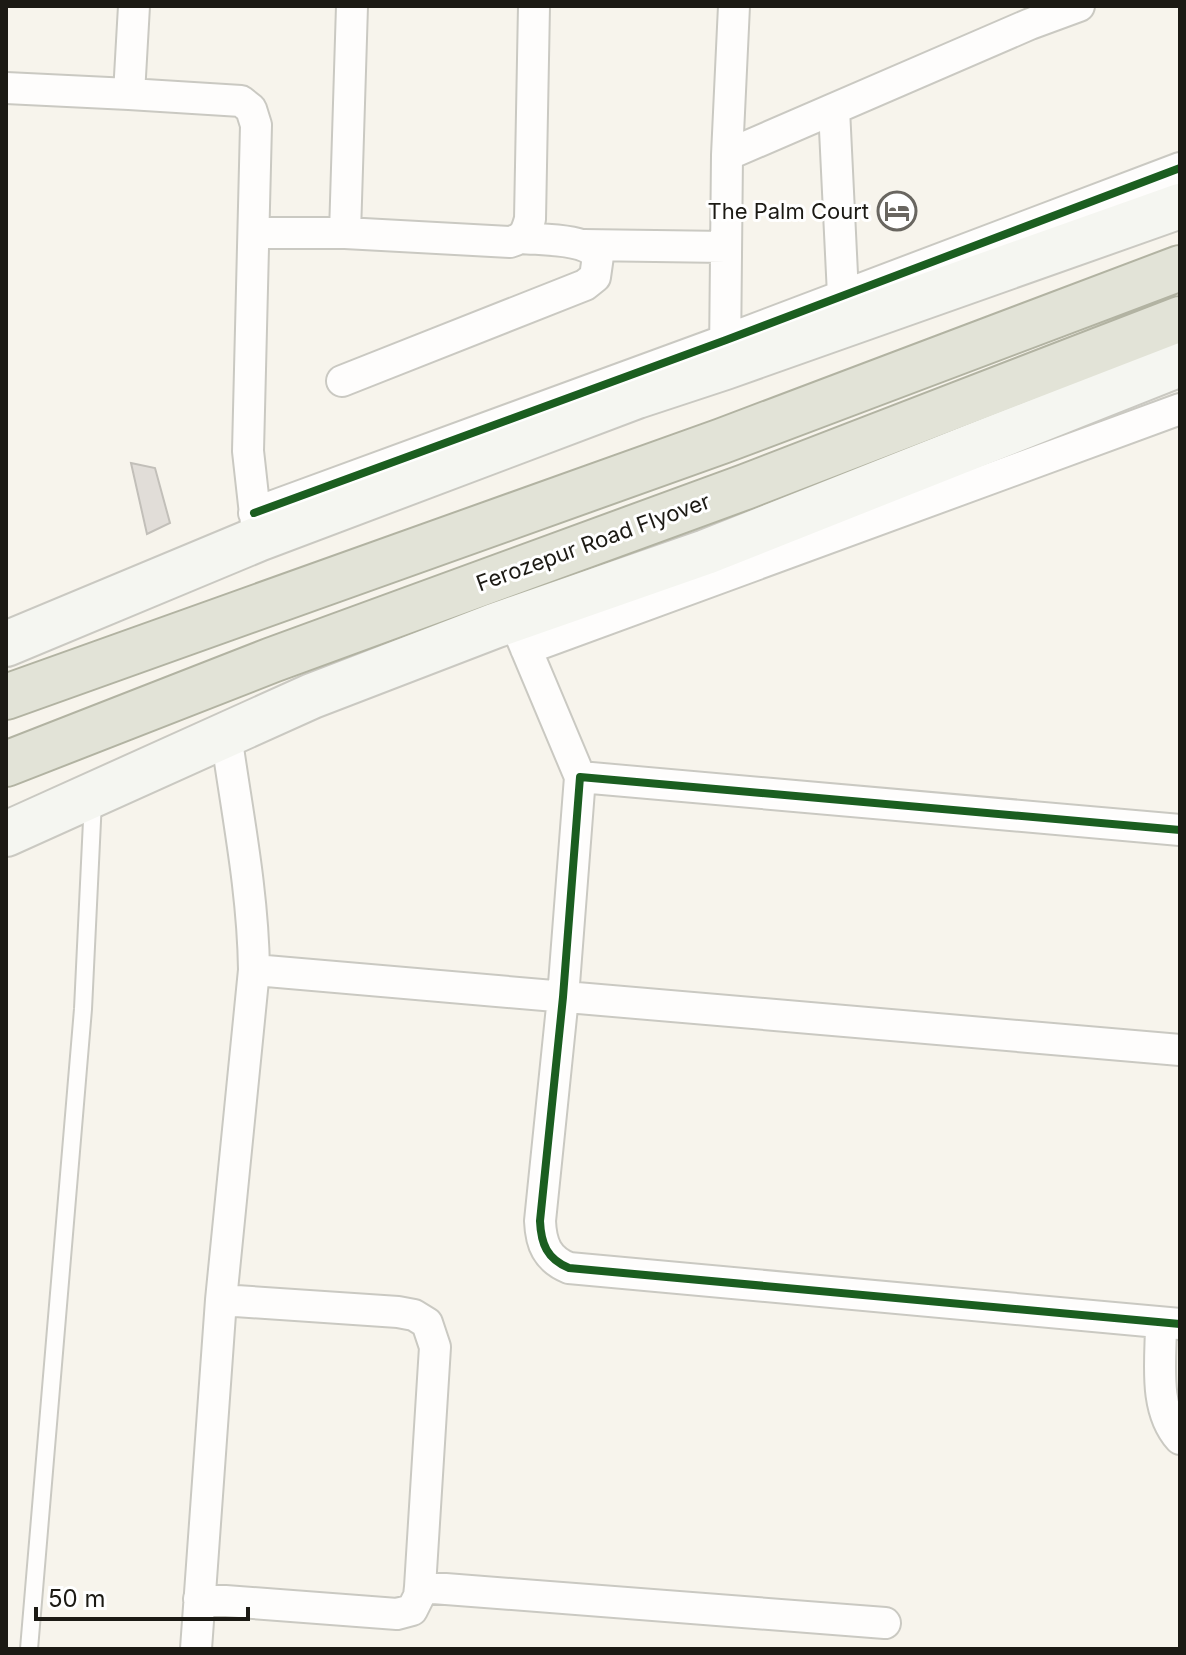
<svg xmlns="http://www.w3.org/2000/svg" width="1186" height="1655" font-family="Inter,sans-serif">
	<style>
		.building { fill: #e1ddd8; stroke: #c2bfb9; stroke-width: 2 }
		.lines { fill: none; stroke-linecap: round; stroke-linejoin: round }
		.lane-casing { stroke: #cac9c2; stroke-width: 20 }
		.street-casing { stroke: #cac9c2; stroke-width: 34 }
		.secondary-casing { stroke: #cac9c2; stroke-width: 48 }
		.highway-casing { stroke: #b2b3a2; stroke-width: 48 }
		.lane { stroke: #fefdfc; stroke-width: 16 }
		.street { stroke: #fefdfc; stroke-width: 30 }
		.secondary { stroke: #f5f6f1; stroke-width: 44 }
		.highway { stroke: #e2e3d7; stroke-width: 44 }
		.cycleway-casing { stroke: #fff; stroke-width: 13 }
		.cycleway { stroke: #1b5e20; stroke-width: 8 }
		.labels { text-anchor: middle; dominant-baseline: central; stroke-width: 6; stroke-linejoin: round; paint-order: stroke }
		.poi-label { font-size: 22px; fill: #1c1a14; stroke: #fff; text-anchor: end }
		.street-label { font-size: 22px; fill: #1c1a14; stroke: #fff }
	</style>
	<rect width="100%" height="100%" fill="#f7f4ec"/>
	<path class="building" d="M131,463L155,468L170,523L147,534Z"/>
	<g class="lines">
		<defs>
			<path id="lane" d="M29,1649L83,1009L93,800"/>
			<path id="street" d="M134,6L129,94L241,101L251,109L256,125L248,451L257,532
				M6,88L129,94
				M834,109L843,295
				M727,155L1030,24L1079,6
				M254,233H345L510,242C524,238 526,233 530,219L534,6
				M345,233L352,6
				M584,245L726,247
				M725,356L727,155L734,6
				M342,381L585,285L595,277L598,256C586,238 542,240 522,238
				M254,513L726,340L1180,168
				M519,632L580,777
				M526,649L1180,409
				M1180,830L580,777L563,997L540,1221C541,1244 547,1259 569,1268L1180,1324
				M254,970L1180,1050
				M1161,1323C1161,1360 1153,1409 1180,1439
				M420,1587L885,1623
				M199,1599L397,1614L412,1610L419,1596L420,1587L435,1347L427,1323L414,1315L398,1312L221,1300
				M196,1649L221,1300L254,970C253,890 237,813 226,734"/>
			<path id="secondary" d="M6,644L258,539L637,396L725,367L1180,206
				M6,834L312,696L494,626L706,552L1180,364"/>
			<path id="highway" d="M6,697L722,441L1180,268
				M6,764L272,660L745,487L1180,319"/>
		</defs>
		<use href="#lane" class="lane-casing"/>
		<use href="#street" class="street-casing"/>
		<use href="#secondary" class="secondary-casing"/>
		<use href="#highway" class="highway-casing"/>
		<use href="#lane" class="lane"/>
		<use href="#street" class="street"/>
		<use href="#secondary" class="secondary"/>
		<use href="#highway" class="highway"/>
		<defs>
			<path id="cycleway" d="M254,513L726,340L1180,168
				M1180,830L580,777L563,997L540,1221C541,1244 547,1259 569,1268L1180,1324"/>
		</defs>
		<use href="#cycleway" class="cycleway-casing"/>
		<use href="#cycleway" class="cycleway"/>
	</g>
	<defs>
		<symbol id="hotel-ring" viewBox="-11 -11 22 22"><circle r="9.5" fill="#fff" stroke="#696660" stroke-width="1.5"/><path d="M-6-4.5h1.5V1H6V5H4.5V3h-9V5H-6ZM-4 0a1.8 1.8 0 1 1 3.6 0ZM.5 0V-2.5h3Q6-2.5 6 0Z" fill="#696660"/></symbol>
	</defs>
	<g fill-rule="evenodd">
		<use href="#hotel-ring" x="875" y="189" width="44" height="44"/>
	</g>
	<g class="labels">
		<g class="poi-label">
			<text x="869" y="211">The Palm Court</text>
		</g>
		<g class="street-label">
			<text transform="translate(593 542) rotate(-20)">Ferozepur Road Flyover</text>
		</g>
	</g>
	<rect width="1186" height="1655" fill="none" stroke="#1c1a14" stroke-width="16"/>
	<path d="M36 1607v12h212v-12" fill="none" stroke="#1c1a14" stroke-width="4"/>
	<text x="48" y="1607" font-size="24" fill="#1c1a14" stroke="#ffffff" stroke-width="6" paint-order="stroke">50 m</text>
</svg>
